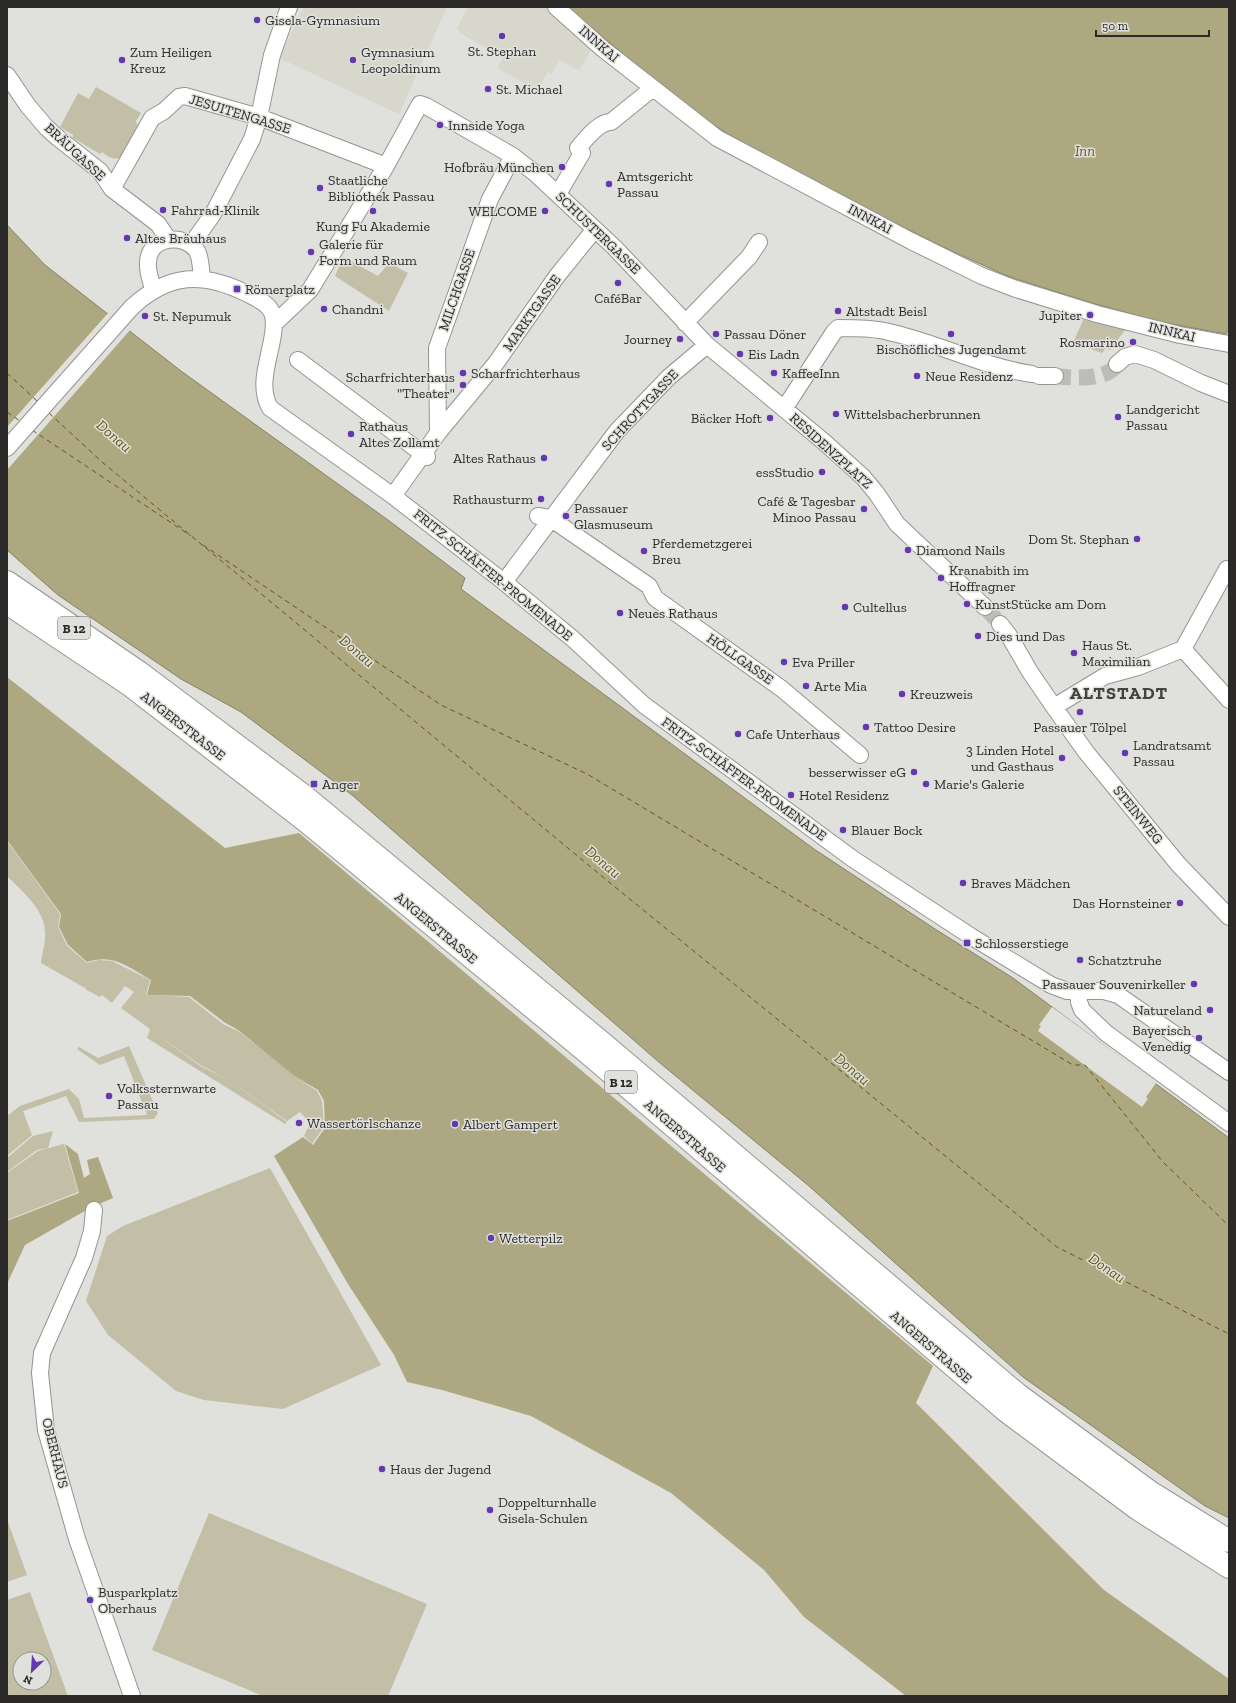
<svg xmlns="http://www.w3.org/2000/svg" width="1236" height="1703" font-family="'Zilla Slab',serif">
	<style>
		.built { fill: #d8d7cc }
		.green { fill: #c2bfa6; fill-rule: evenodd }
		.forest { fill: #ada881 }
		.water { fill: #ada880; stroke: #868266 }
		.pier { fill: #e0e0dd }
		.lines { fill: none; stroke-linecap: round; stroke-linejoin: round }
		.ferry { stroke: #605815; stroke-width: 1; stroke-dasharray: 5 4; stroke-linecap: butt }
		.street-tunnel { stroke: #bcbcb9; stroke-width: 16; stroke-dasharray: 16 8; stroke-linecap: butt }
		.street-casing { stroke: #949491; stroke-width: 18 }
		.primary-casing { stroke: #949491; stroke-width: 24 }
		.street { stroke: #fff; stroke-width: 16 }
		.primary { stroke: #fff; stroke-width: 22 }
		.poi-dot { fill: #6338b0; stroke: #e0e0dd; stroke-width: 1.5 }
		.labels { text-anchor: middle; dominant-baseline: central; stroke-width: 3; stroke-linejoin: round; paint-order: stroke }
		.shield { fill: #e0e0dd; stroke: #61615f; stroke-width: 1 }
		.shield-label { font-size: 13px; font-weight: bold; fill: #2b2a29 }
		.poi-label { font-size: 14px; fill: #2b2a29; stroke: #e0e0dd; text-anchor: start }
		.street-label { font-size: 14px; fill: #2b2a29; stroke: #e0e0dd }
		.water-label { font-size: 15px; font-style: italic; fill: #605815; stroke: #e0e0dd }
		.district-label { font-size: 18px; font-weight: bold; letter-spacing: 1px; fill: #434340; stroke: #e0e0dd }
	</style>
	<rect width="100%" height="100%" fill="#e0e0dd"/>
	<path class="built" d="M304,7H447L399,114L279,58Z
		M468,7H547L555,12L554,17L585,38V44L591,50L579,71L559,60L552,74L548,72L537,90L497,68L503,58L460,33L457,28Z"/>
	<path class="green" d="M96,87L141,113L136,121L138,128L121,157C113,161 109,157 102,152L100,154L73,138V135L60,127L78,93L89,99Z
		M343,257L378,276L389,263L408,273L389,311L335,276Z
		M1084,318L1125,330L1110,350L1106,348L1102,353L1073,343Z
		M7,841L60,914L58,927L67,946L87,963L99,960L112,961L150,980L146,995L189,997L223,1024L238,1031L284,1066L296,1077L317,1091L322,1101L324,1127L312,1144L304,1136L310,1123L300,1112L287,1121L227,1079L202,1066L152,1031L202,1067L227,1079L287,1122L285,1124L147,1038L150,1029L121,1008L134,992L125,986L112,1003L102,995L100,997L85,989L88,985L85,988L41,963C42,953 46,942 45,932C45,910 21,890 7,876Z
		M129,1046L158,1113L154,1119L79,1122L66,1096L23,1111L32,1135L7,1156V1116L20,1106L69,1089L79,1099L84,1118L147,1115L124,1056L100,1065L77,1049L79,1047L98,1058Z
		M53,1131L48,1148L37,1150L7,1172V1158L33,1136Z
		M64,1144L78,1192L7,1220V1173L38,1151Z
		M270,1168L381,1365L283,1409L204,1400L176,1391L108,1335L86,1301L107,1236L123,1226Z
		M209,1513L427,1604L388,1696H263L152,1650Z
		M7,1519L27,1575L7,1582Z
		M30,1592L68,1696H7V1600ZM20,1659H44V1683H20Z"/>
	<path class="forest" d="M7,677L225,848L299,833L933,1366L916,1403L1104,1590L1229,1679V1696H906L804,1617L764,1570L671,1493L531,1416L442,1390L407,1382L394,1355L348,1284L274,1156L303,1137L313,1145L325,1128L324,1101L318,1090L296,1077L238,1030L224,1022L190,996L147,995L151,980C128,967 114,953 87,962L68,945L59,927L61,914L7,840Z
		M65,1144L78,1154L84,1178L90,1174L87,1160L98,1157L113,1198L90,1208L25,1245L7,1284V1221L79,1193Z"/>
	<path class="water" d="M567,7H1229V330L1226,334L1160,322L1085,301L1007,276L941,246L867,209L731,136L685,106Z
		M7,225L45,265L181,371L388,520L465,578L461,589L814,849L935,929L1013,978L1229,1138V1518L1205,1506L1023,1377L809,1186L660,1063L352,795L241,712L181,679L58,595L7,550Z"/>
	<path class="pier" d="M109,312L131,329L7,470V427Z
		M1052,1007L1156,1083L1146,1097L1148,1099L1142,1107L1038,1031L1041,1026L1039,1025Z"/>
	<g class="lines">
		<path class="ferry" d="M7,373L38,402
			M7,412L20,421
			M49,413L102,462L604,878L1057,1247L1229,1334
			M32,430L191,536
			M203,545L441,705L587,774L1073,1065H1085L1163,1162L1229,1226"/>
		<path class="street-tunnel" d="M1055,376C1072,378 1108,381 1117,364
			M985,607L1000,624"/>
		<defs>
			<path id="street" d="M556,7L603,49L717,138L911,241L982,276L1016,289L1097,314L1180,335L1229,344
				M7,75L28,106L46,127L58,138L100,171L112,189L158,224L168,239
				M112,189L152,118L164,111L179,97L185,96L259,117L386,166
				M558,194L582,153L578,148C586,139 598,122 611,122L653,88
				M191,245L213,214L252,139L259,117L272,55L289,7
				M153,289C151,281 147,271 148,262C149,237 184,232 197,251C201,258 201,271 202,279
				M685,323L749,257L759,242
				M274,324L310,290L386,166L420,104L426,106L513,156L536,174L615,248L707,345L823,441L863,477L877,494L897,524L985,607
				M298,360L427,457
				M1117,364L1125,357L1135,354L1154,360L1201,383L1229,394
				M1039,376H1055
				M784,409L834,332L838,328C856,328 876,328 893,333C940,344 984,367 1032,374
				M438,433L437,348L490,199L513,156
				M7,448L132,307C169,273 202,272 246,293C255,298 269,303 272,313C275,319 274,327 273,334C270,358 257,385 270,408L393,496L504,582L573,639L644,705L853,859L972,937L1051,985L1067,991H1104L1118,995L1229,1072
				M393,496L438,433L496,363L557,276L595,229
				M538,516L550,518L649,586L655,598L782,689L860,755
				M504,582L617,431L669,377L707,345
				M1000,624L1008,634L1030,672L1054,707L1086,752L1178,864L1229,917
				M1183,649L1229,700
				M1054,707L1105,676L1138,667L1183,649L1227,569L1229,571
				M1078,992L1079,1002L1082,1010L1106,1033L1229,1123
				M94,1210L92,1231L84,1258L42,1353L40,1373L46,1430L77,1539L132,1696"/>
			<path id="primary" d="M7,582L140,673L304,796L601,1042L1017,1394L1150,1492L1229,1541
				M7,603L130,685L306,821L588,1053L1005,1410L1138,1509L1229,1567"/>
		</defs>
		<use href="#street" class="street-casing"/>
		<use href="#primary" class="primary-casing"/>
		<use href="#street" class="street"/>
		<use href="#primary" class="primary"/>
	</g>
	<g class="poi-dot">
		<circle cx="257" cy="20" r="4"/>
		<circle cx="502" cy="36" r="4"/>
		<circle cx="122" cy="60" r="4"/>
		<circle cx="353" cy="60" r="4"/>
		<circle cx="488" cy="89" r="4"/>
		<circle cx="440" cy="125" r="4"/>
		<circle cx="562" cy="167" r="4"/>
		<circle cx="609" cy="184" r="4"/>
		<circle cx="320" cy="188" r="4"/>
		<circle cx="163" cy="210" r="4"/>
		<circle cx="373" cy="211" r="4"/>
		<circle cx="545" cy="211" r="4"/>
		<circle cx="127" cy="238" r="4"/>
		<circle cx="311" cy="252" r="4"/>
		<circle cx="618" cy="283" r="4"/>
		<rect x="233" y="285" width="8" height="8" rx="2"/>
		<circle cx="324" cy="309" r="4"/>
		<circle cx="838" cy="311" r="4"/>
		<circle cx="1090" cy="315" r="4"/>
		<circle cx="145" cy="316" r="4"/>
		<circle cx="716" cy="334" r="4"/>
		<circle cx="951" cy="334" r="4"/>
		<circle cx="680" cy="339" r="4"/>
		<circle cx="1133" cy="342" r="4"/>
		<circle cx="740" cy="354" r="4"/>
		<circle cx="463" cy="373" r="4"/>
		<circle cx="774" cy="373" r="4"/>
		<circle cx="917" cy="376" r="4"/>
		<circle cx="463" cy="385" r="4"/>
		<circle cx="836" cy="414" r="4"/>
		<circle cx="1118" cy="417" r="4"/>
		<circle cx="770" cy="418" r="4"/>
		<circle cx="351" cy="434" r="4"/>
		<circle cx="544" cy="458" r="4"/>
		<circle cx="822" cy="472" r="4"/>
		<circle cx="541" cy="499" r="4"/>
		<circle cx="864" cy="509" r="4"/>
		<circle cx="566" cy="516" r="4"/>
		<circle cx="1137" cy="539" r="4"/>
		<circle cx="908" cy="550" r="4"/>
		<circle cx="644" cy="551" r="4"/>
		<circle cx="941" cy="578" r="4"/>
		<circle cx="967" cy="604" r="4"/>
		<circle cx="845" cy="607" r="4"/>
		<circle cx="620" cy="613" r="4"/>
		<circle cx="978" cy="636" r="4"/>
		<circle cx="1074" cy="653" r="4"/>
		<circle cx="784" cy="662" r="4"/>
		<circle cx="806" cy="686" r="4"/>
		<circle cx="902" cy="694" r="4"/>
		<circle cx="1080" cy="712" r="4"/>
		<circle cx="866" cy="727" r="4"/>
		<circle cx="738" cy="734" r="4"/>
		<circle cx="1125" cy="753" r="4"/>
		<circle cx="1062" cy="758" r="4"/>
		<circle cx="914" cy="772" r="4"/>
		<rect x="310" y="780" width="8" height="8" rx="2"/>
		<circle cx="926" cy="784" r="4"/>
		<circle cx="791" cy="795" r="4"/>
		<circle cx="843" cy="830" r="4"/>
		<circle cx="963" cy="883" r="4"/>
		<circle cx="1180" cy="903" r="4"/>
		<rect x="963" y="939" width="8" height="8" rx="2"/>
		<circle cx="1080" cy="960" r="4"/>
		<circle cx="1194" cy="984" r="4"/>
		<circle cx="1210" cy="1010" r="4"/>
		<circle cx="1199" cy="1038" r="4"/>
		<circle cx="109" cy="1096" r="4"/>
		<circle cx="299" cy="1123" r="4"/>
		<circle cx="455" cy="1124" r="4"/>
		<circle cx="491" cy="1238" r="4"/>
		<circle cx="382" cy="1469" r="4"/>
		<circle cx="490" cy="1510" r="4"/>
		<circle cx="90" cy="1600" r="4"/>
	</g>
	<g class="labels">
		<g class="shield">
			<rect x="58" y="617" width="32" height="22" rx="3"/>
			<rect x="605" y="1071" width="32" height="22" rx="3"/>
		</g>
		<g class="shield-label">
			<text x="74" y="628">B 12</text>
			<text x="621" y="1082">B 12</text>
		</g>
		<g class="poi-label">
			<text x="265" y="20">Gisela-Gymnasium</text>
			<text x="502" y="51" text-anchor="middle">St. Stephan</text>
			<text x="130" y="52">Zum Heiligen<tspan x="130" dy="16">Kreuz</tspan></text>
			<text x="361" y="52">Gymnasium<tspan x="361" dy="16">Leopoldinum</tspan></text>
			<text x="496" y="89">St. Michael</text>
			<text x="448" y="125">Innside Yoga</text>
			<text x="554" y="167" text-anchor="end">Hofbräu München</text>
			<text x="617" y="176">Amtsgericht<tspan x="617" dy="16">Passau</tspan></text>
			<text x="328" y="180">Staatliche<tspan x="328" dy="16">Bibliothek Passau</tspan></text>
			<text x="171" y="210">Fahrrad-Klinik</text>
			<text x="537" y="211" text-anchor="end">WELCOME</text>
			<text x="373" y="226" text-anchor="middle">Kung Fu Akademie</text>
			<text x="135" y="238">Altes Bräuhaus</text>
			<text x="319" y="244">Galerie für<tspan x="319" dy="16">Form und Raum</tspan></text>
			<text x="245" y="289">Römerplatz</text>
			<text x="618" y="298" text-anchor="middle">CaféBar</text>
			<text x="332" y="309">Chandni</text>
			<text x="846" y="311">Altstadt Beisl</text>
			<text x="1082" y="315" text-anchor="end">Jupiter</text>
			<text x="153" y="316">St. Nepumuk</text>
			<text x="724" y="334">Passau Döner</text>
			<text x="672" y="339" text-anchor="end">Journey</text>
			<text x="1125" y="342" text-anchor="end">Rosmarino</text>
			<text x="951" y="349" text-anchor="middle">Bischöfliches Jugendamt</text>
			<text x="748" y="354">Eis Ladn</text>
			<text x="471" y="373">Scharfrichterhaus</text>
			<text x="782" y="373">KaffeeInn</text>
			<text x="925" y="376">Neue Residenz</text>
			<text x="455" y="377" text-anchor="end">Scharfrichterhaus<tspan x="455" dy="16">"Theater"</tspan></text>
			<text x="1126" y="409">Landgericht<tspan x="1126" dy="16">Passau</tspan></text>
			<text x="844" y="414">Wittelsbacherbrunnen</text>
			<text x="762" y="418" text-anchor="end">Bäcker Hoft</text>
			<text x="359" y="426">Rathaus<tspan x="359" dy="16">Altes Zollamt</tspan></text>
			<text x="536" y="458" text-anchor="end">Altes Rathaus</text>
			<text x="814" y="472" text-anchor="end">essStudio</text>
			<text x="533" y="499" text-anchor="end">Rathausturm</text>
			<text x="856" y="501" text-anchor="end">Café &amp; Tagesbar<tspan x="856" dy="16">Minoo Passau</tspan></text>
			<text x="574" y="508">Passauer<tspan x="574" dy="16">Glasmuseum</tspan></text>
			<text x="1129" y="539" text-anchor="end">Dom St. Stephan</text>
			<text x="652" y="543">Pferdemetzgerei<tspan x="652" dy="16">Breu</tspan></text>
			<text x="916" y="550">Diamond Nails</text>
			<text x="949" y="570">Kranabith im<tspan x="949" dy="16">Hoffragner</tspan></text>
			<text x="975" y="604">KunstStücke am Dom</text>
			<text x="853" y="607">Cultellus</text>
			<text x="628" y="613">Neues Rathaus</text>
			<text x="986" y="636">Dies und Das</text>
			<text x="1082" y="645">Haus St.<tspan x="1082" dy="16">Maximilian</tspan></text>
			<text x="792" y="662">Eva Priller</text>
			<text x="814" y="686">Arte Mia</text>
			<text x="910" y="694">Kreuzweis</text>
			<text x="874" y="727">Tattoo Desire</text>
			<text x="1080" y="727" text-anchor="middle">Passauer Tölpel</text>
			<text x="746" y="734">Cafe Unterhaus</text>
			<text x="1133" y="745">Landratsamt<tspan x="1133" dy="16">Passau</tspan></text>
			<text x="1054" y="750" text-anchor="end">3 Linden Hotel<tspan x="1054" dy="16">und Gasthaus</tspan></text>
			<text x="906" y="772" text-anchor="end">besserwisser eG</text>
			<text x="322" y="784">Anger</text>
			<text x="934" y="784">Marie's Galerie</text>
			<text x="799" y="795">Hotel Residenz</text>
			<text x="851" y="830">Blauer Bock</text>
			<text x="971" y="883">Braves Mädchen</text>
			<text x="1172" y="903" text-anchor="end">Das Hornsteiner</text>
			<text x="975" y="943">Schlosserstiege</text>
			<text x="1088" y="960">Schatztruhe</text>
			<text x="1186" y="984" text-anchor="end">Passauer Souvenirkeller</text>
			<text x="1202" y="1010" text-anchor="end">Natureland</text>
			<text x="1191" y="1030" text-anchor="end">Bayerisch<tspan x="1191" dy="16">Venedig</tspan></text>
			<text x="117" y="1088">Volkssternwarte<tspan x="117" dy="16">Passau</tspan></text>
			<text x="307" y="1123">Wassertörlschanze</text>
			<text x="463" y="1124">Albert Gampert</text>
			<text x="499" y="1238">Wetterpilz</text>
			<text x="390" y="1469">Haus der Jugend</text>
			<text x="498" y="1502">Doppelturnhalle<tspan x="498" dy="16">Gisela-Schulen</tspan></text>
			<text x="98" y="1592">Busparkplatz<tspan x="98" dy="16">Oberhaus</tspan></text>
		</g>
		<g class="street-label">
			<text transform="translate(599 44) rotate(41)">INNKAI</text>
			<text transform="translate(240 114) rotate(17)">JESUITENGASSE</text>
			<text transform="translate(75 152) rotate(43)">BRÄUGASSE</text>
			<text transform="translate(870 219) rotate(28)">INNKAI</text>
			<text transform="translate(598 233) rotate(44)">SCHUSTERGASSE</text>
			<text transform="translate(457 290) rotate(-71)">MILCHGASSE</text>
			<text transform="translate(532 313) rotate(-55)">MARKTGASSE</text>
			<text transform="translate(1172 332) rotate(13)">INNKAI</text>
			<text transform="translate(640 410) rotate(-47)">SCHROTTGASSE</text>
			<text transform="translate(831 451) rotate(42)">RESIDENZPLATZ</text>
			<text transform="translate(493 575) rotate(39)">FRITZ-SCHÄFFER-PROMENADE</text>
			<text transform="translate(740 659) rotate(35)">HÖLLGASSE</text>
			<text transform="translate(183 726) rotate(38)">ANGERSTRASSE</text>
			<text transform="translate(744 779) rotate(36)">FRITZ-SCHÄFFER-PROMENADE</text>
			<text transform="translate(1138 815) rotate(51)">STEINWEG</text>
			<text transform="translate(436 928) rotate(40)">ANGERSTRASSE</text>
			<text transform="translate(685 1136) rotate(41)">ANGERSTRASSE</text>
			<text transform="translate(931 1347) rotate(41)">ANGERSTRASSE</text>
			<text transform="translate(55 1453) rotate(76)">OBERHAUS</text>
		</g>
		<g class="water-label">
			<text x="1085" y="151">Inn</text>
			<text transform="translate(114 436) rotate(41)">Donau</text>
			<text transform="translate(357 651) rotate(41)">Donau</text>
			<text transform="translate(603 862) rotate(40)">Donau</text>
			<text transform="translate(852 1069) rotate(40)">Donau</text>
			<text transform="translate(1107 1268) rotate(34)">Donau</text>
		</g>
		<g class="district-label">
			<text x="1119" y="693">ALTSTADT</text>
		</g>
	</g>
	<rect width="1236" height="1703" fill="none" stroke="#2b2a29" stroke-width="16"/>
	<g transform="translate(32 1671) rotate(205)"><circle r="19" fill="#e0e0dd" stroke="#989795"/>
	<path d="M0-3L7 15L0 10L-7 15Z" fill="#6338b0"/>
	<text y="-6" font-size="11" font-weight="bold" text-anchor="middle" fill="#2b2a29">N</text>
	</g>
	<path d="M1096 30v6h113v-6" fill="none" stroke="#2b2a29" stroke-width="2"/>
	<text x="1102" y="30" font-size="12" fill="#2b2a29" stroke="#e0e0dd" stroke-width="3" paint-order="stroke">50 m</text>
</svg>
